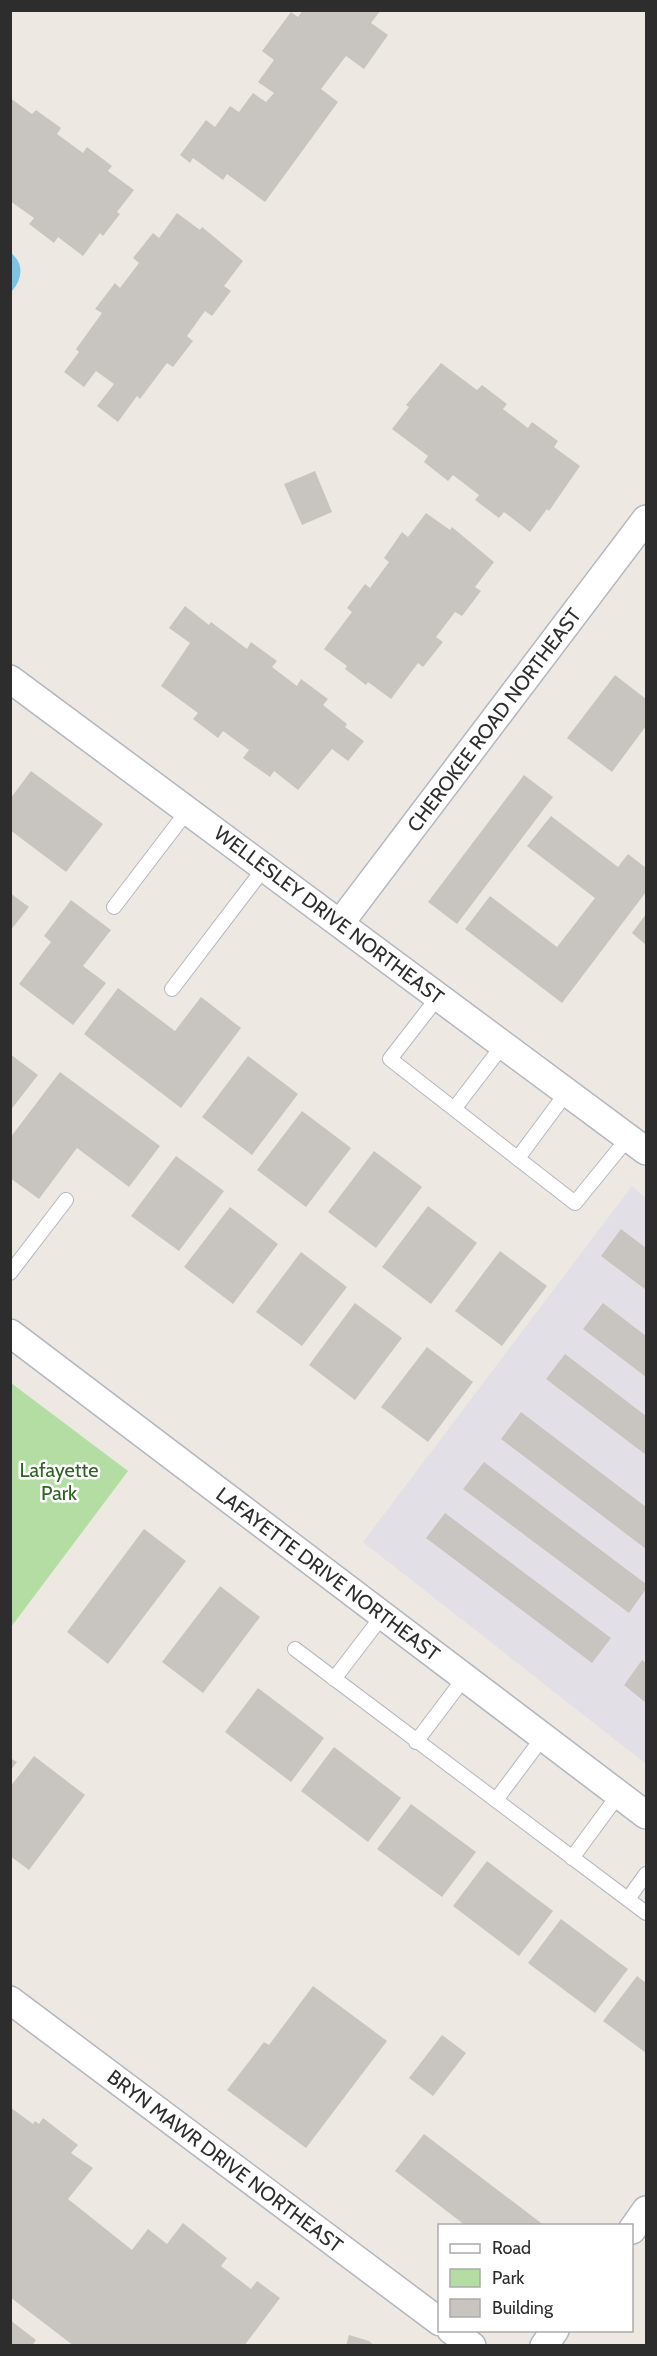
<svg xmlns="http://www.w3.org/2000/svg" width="657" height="2356" font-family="Cabin,sans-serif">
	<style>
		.industrial { fill: #e2e0e6 }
		.green { fill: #b4dda3 }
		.water { fill: #7fc3e3 }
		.building { fill: #c8c5c0 }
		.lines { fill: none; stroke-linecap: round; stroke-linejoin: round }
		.lane-casing { stroke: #b4b6bf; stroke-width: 16 }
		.street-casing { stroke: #b4b6bf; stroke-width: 30 }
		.lane { stroke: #fff; stroke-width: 14 }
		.street { stroke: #fff; stroke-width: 27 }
		.labels { text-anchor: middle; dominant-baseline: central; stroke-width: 5; stroke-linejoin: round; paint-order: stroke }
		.street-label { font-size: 20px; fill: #2d2d2d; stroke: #fff }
		.park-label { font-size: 20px; fill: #2d6323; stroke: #fff }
	</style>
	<rect width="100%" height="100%" fill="#ede8e1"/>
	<path class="industrial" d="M632,1186L646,1198V1764L363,1542Z"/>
	<path class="green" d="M11,1383L128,1471L11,1627Z"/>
	<path class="water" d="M11,253C25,264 22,280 11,292Z"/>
	<path class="building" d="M303,10H381L371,23L388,35L364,69L346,56L321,89L338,102L265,202L227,174L223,180L193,158L190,163L180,155L206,120L215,127L230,106L239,112L253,93L266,102L274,93L258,82L274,60L262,51L291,12L298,17Z
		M10,98L32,114L36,110L61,128L57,134L83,153L87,147L112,166L108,171L134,190L117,212L120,214L103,236L100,233L83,256L58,237L54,243L29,224L34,218L10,201Z
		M177,213L200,230L202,227L243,261L224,286L231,291L212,316L205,311L187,336L193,341L173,367L167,363L140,399L137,396L118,422L97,406L114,384L96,371L84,387L64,372L79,352L76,349L102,313L95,309L115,283L120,288L139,263L133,258L153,233L159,238Z
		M441,363L477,390L482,385L507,404L503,409L528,428L532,422L558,441L554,447L580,466L549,511L547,509L530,532L504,512L499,518L475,500L479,495L453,475L448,481L424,462L428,456L392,429L409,407L406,405Z
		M315,471L332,512L302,525L284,484Z
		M426,513L450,530L452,527L494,562L475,587L481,591L462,616L455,612L436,637L443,642L423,667L418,663L391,699L368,682L366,685L345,669L347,666L324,649L352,612L347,608L365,584L370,588L389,562L384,558L402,532L408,537Z
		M185,606L209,625L211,622L247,649L251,642L277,661L272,667L297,686L301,679L328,699L323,705L347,724L345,727L364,741L348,761L332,749L298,790L274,771L270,777L243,758L249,750L223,731L218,738L193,719L198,713L161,686L190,643L169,628Z
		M615,675L646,699V726L612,772L567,738Z
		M31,771L103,824L66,872L10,830V799Z
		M524,775L553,797L457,924L428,902Z
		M551,816L618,867L628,854L646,868V892L562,1003L465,929L490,896L557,947L595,898L527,846Z
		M10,893L29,907L10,931Z
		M71,900L111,930L83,966L106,983L73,1025L19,984L51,942L44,936Z
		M646,914V945L632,933Z
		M118,988L175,1031L201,997L241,1028L181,1108L84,1034Z
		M10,1054L38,1075L10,1111Z
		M248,1056L298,1094L252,1155L202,1117Z
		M60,1072L160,1146L129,1187L77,1148L39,1199L10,1178V1138Z
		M302,1111L351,1148L306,1207L257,1170Z
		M374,1151L422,1187L376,1248L328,1212Z
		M176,1156L224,1191L179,1251L131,1216Z
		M428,1206L477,1243L431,1304L382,1267Z
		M230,1207L278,1244L233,1304L184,1267Z
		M621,1229L646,1248V1290L601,1256Z
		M500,1251L547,1286L502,1346L455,1311Z
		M301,1252L347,1287L302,1346L256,1312Z
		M355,1303L402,1338L355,1400L309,1365Z
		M603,1303L646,1336V1377L583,1329Z
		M427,1347L473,1382L428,1442L381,1407Z
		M565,1354L646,1416V1455L546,1379Z
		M521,1412L646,1507V1549L501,1439Z
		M484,1462L646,1584V1589L629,1613L463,1489Z
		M445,1513L611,1638L592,1663L426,1538Z
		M144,1529L186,1561L108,1664L67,1632Z
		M220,1586L260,1617L203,1693L162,1662Z
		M642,1660L646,1663V1703L624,1685Z
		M258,1688L324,1738L291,1782L225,1732Z
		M334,1747L401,1798L368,1842L301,1791Z
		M34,1756L85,1795L29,1870L10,1856V1787Z
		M10,1758L17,1762L10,1771Z
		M411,1804L476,1852L442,1897L377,1849Z
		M487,1861L553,1911L519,1956L453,1906Z
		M561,1919L628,1969L595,2013L528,1963Z
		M637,1976L646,1983V2053L603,2021Z
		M313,1986L387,2041L306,2148L227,2090L264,2042L269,2045Z
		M442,2035L466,2053L433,2096L409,2078Z
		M10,2107L33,2124L35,2121L39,2124L43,2118L78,2145L71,2153L93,2168L68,2199L132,2250L148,2229L167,2244L183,2223L227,2258L221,2266L251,2289L257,2281L280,2298L244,2346H74L10,2297Z
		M424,2134L545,2226H466L395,2171Z
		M10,2320L36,2340L32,2346H10Z
		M349,2335L369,2341L375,2346H346Z"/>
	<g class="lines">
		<defs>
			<path id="lane" d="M114,907L188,810
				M172,989L265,867
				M438,997L390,1059L575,1203L628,1138
				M454,1109L503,1045
				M518,1158L567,1092
				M10,1273L66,1200
				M295,1649L646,1913
				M334,1679L383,1615
				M416,1742L465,1677
				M496,1800L543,1737
				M572,1858L619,1794
				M628,1899L646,1874"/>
			<path id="street" d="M10,679L646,1151
				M341,922L646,519
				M10,1333L646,1815
				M10,2000L440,2322
				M632,2230L646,2210
				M451,2330L472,2346
				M544,2346L555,2330"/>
		</defs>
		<use href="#lane" class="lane-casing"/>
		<use href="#street" class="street-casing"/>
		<use href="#lane" class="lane"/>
		<use href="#street" class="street"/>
	</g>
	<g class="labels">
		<g class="street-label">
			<text transform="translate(494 720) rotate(-53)">CHEROKEE ROAD NORTHEAST</text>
			<text transform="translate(329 915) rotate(37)">WELLESLEY DRIVE NORTHEAST</text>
			<text transform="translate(328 1574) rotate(37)">LAFAYETTE DRIVE NORTHEAST</text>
			<text transform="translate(225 2161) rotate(37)">BRYN MAWR DRIVE NORTHEAST</text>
		</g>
		<g class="park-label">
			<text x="59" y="1470">Lafayette<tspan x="59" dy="23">Park</tspan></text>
		</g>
	</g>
	<rect width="657" height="2356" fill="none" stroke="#2d2d2d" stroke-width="24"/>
	<rect x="438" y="2224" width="195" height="108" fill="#ffffff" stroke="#ababab" stroke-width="1.5"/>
	<rect x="450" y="2244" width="30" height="9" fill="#ffffff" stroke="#ababab" stroke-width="1.5"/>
	<text x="492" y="2254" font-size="18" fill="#2d2d2d">Road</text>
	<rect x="450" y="2269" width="30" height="18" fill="#b4dda3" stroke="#ababab" stroke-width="1.5"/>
	<text x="492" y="2284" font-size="18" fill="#2d2d2d">Park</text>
	<rect x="450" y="2299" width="30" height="18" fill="#c8c5c0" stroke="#ababab" stroke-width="1.5"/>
	<text x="492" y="2314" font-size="18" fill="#2d2d2d">Building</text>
</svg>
